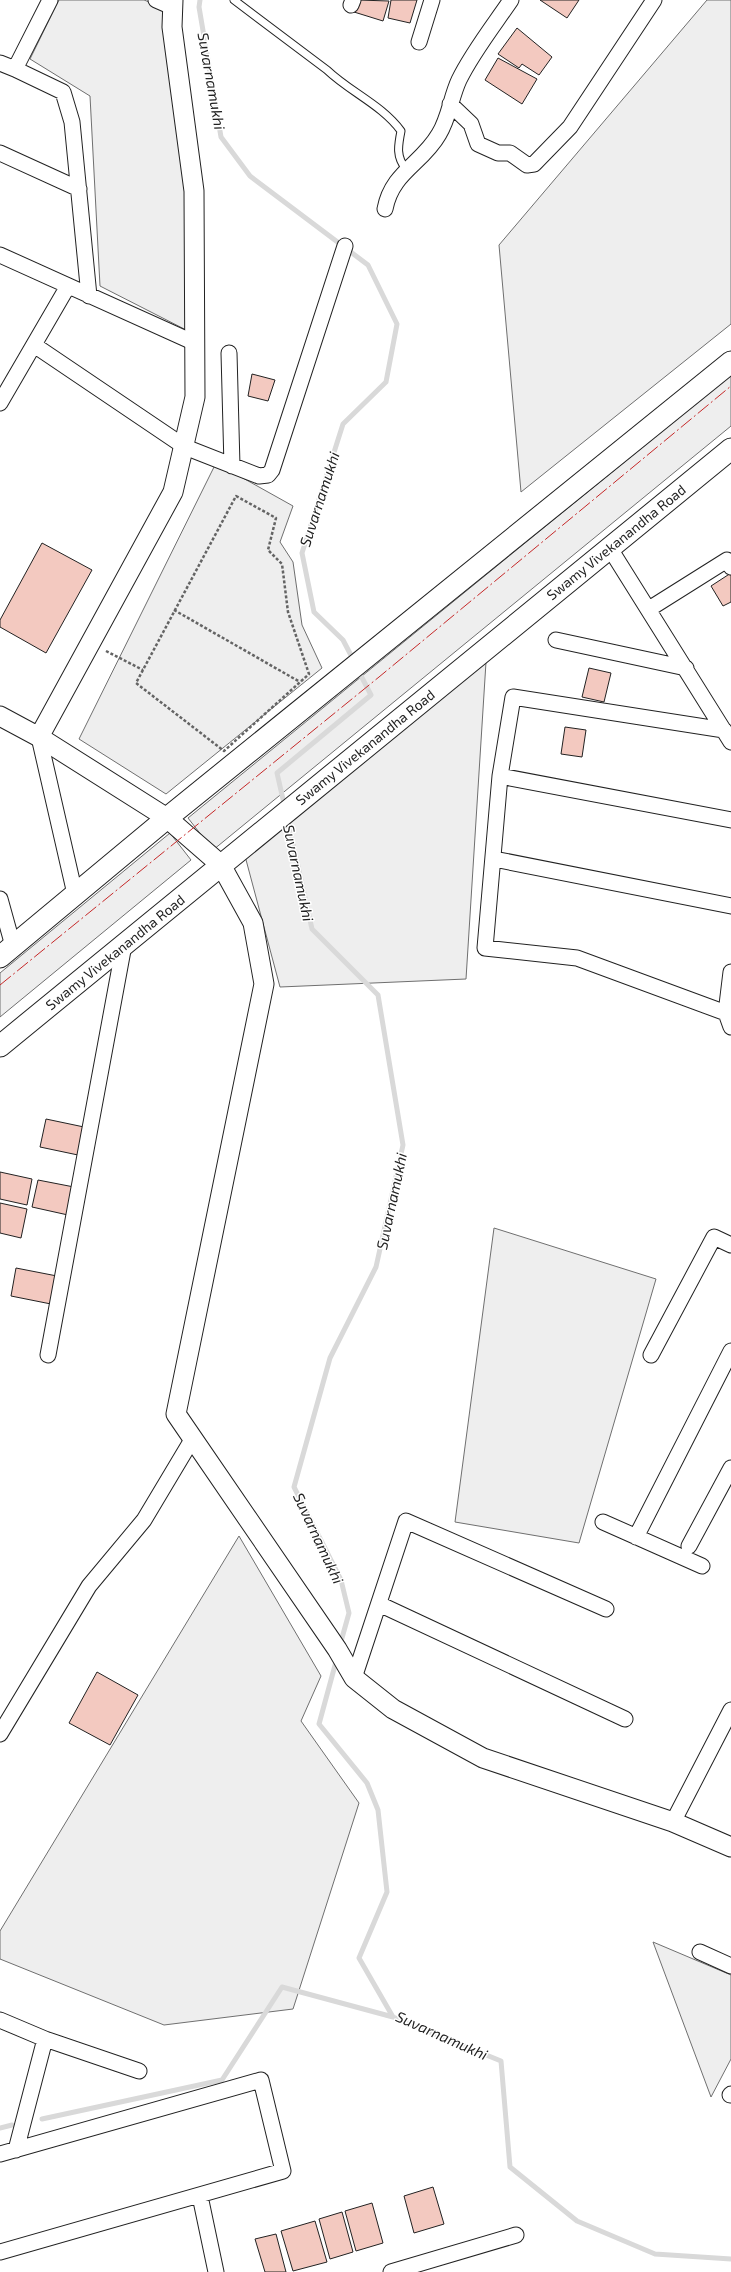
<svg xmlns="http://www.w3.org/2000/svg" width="731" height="2272" font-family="'Exo 2',sans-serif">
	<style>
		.green { fill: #eee; stroke: #6f6f6f }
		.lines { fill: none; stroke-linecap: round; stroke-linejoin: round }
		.stream { stroke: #d9d9d9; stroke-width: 5 }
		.building { fill: #f3c9c0; stroke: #222 }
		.service-casing { stroke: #222; stroke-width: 9 }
		.minor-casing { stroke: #222; stroke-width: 17 }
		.tertiary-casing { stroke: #222; stroke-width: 21 }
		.secondary-casing { stroke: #222; stroke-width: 23 }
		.path { stroke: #646464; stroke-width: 2.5; stroke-dasharray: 3 2; stroke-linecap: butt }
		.service { stroke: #fff; stroke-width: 7 }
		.minor { stroke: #fff; stroke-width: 15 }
		.tertiary { stroke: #fff; stroke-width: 19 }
		.secondary { stroke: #fff; stroke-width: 21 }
		.power { stroke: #c62828; stroke-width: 1; stroke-dasharray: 14 3 2 3; stroke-linecap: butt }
		.labels { text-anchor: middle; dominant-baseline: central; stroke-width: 3; stroke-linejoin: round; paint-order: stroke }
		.street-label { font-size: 14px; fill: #222; stroke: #fff }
		.water-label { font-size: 15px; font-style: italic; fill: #222; stroke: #fff }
	</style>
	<rect width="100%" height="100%" fill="#fff"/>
	<path class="green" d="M59,0H144L165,8L182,137L196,335L100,286L90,96L30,59Z
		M707,0H731V324L521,492L499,245Z
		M731,375V426L213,850L188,818Z
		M216,463L293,506L280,542L293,562L302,625L322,668L166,794L79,739Z
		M486,662L466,979L280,987L245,856Z
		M170,833L191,860L0,1017V973Z
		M494,1228L656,1279L579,1543L455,1522Z
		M239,1536L321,1676L301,1721L359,1803L293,2009L164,2025L0,1959V1931Z
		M653,1942L731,1975V2059L711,2097Z"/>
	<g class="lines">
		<path class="stream" d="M200,0L199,7L221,137L250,176L368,265L397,324L386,382L343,424L302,553L314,612L343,640L354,661
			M285,808L277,773L371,695L358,670
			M287,817L312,929L378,995L403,1145L376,1267L330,1358L294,1487L341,1580L349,1613L340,1645
			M337,1658L319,1724L367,1783L378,1810L387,1892L359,1958L393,2017L501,2061L510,2167L577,2221L655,2254L731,2259
			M42,2119L222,2080L282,1987L393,2017
			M0,2128L12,2125"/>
	</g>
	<path class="building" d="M358,0L389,1L383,21L354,12Z
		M391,0H417L410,23L388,18Z
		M540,0H579L567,18Z
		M517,28L552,57L539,75L522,64L519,68L498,54Z
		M498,58L537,79L522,104L485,80Z
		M252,374L275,380L268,401L248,396Z
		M42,543L92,570L46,653L0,627V620Z
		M731,573V602L723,606L711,586Z
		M589,668L611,673L604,702L582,697Z
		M565,727L586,730L582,757L561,754Z
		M46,1119L84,1127L78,1155L40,1147Z
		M0,1172L32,1179L27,1205L0,1199Z
		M38,1180L74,1187L68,1215L32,1207Z
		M0,1203L27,1209L21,1238L0,1233Z
		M16,1268L57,1276L51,1304L11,1296Z
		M97,1672L138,1695L110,1745L69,1723Z
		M433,2187L444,2224L414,2233L404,2196Z
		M372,2203L383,2243L356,2251L345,2211Z
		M342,2212L353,2252L330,2259L319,2219Z
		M315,2221L327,2262L293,2271L281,2231Z
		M276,2234L286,2272H265L255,2239Z"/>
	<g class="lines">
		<defs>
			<path id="service" d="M234,0L327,70C350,92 382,105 401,131C398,146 396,157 406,169"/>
			<path id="minor" d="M156,0L172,7
				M351,5L353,0
				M419,42L432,0
				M0,63L15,69L50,0
				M15,69L63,92L72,122L89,296
				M450,104L471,124L478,144L498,153H510L527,165L534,164L570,127L654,0
				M0,153L79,189
				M385,209C392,172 422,164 439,134C449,118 451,97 459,80C472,53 494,25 511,0
				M0,255L195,343
				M34,345L185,447L259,476L268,475L272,470L345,246
				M229,353L232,466
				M0,403L68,286
				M609,547L731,742
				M649,609L727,560L731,567
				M556,640L686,668
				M724,730L513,697L500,776L485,948L577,958L726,1013
				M39,737L75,894
				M500,776L731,820
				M494,859L731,906
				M0,899L13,946
				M731,972L726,1013L731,1027
				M48,1355L124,945
				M651,1355L714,1237L731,1245
				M603,1522L702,1566
				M636,1537L731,1351
				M689,1546L731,1468
				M379,1604L625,1719
				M354,1678L406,1521L606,1609
				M0,1734L89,1586L144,1520L193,1438
				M673,1822L731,1710
				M700,1952L731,1966
				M0,2020L45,2039L16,2150
				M45,2039L139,2071
				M730,2095L731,2094
				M0,2154L261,2080L283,2171L0,2252
				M200,2196L216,2272
				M391,2272L516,2235"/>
			<path id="tertiary" d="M0,716L39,737L167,818L221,865L253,923L264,984L176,1414L337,1649L354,1678L393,1709L483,1758L673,1822L731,1847
				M39,737L173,492L195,397L194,191L172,27L173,0"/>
			<path id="secondary" d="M0,957L167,818L731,362
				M0,1046L731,449"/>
		</defs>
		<use href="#service" class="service-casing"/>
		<use href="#minor" class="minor-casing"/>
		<use href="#tertiary" class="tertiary-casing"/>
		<use href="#secondary" class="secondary-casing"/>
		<path class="path" d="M236,496L276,518L268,550L282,564L288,612L309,674L224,751L136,683Z
			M174,610L300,682
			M106,651L143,670"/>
		<use href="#service" class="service"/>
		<use href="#minor" class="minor"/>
		<use href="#tertiary" class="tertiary"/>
		<use href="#secondary" class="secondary"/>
		<path class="power" d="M0,985L379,677L731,386"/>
	</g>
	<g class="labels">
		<g class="street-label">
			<text transform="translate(616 542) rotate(-39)">Swamy Vivekanandha Road</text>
			<text transform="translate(365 747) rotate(-39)">Swamy Vivekanandha Road</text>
			<text transform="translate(115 952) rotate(-39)">Swamy Vivekanandha Road</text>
		</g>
		<g class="water-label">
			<text transform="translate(212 81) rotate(80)">Suvarnamukhi</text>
			<text transform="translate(319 499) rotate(-72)">Suvarnamukhi</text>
			<text transform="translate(299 873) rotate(78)">Suvarnamukhi</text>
			<text transform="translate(391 1201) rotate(-78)">Suvarnamukhi</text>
			<text transform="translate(319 1538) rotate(65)">Suvarnamukhi</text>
			<text transform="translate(442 2035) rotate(24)">Suvarnamukhi</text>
		</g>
	</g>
</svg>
